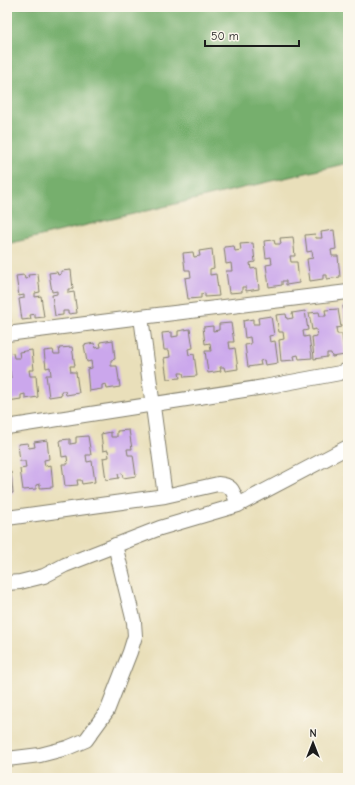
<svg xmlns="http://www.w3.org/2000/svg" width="355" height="785" font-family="'Comic Neue',sans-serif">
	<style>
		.forest { fill: #76af6d; stroke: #496644 }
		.building { fill: #cba7ec }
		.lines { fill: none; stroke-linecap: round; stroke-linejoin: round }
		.minor-casing { stroke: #827e6b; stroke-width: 16 }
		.minor { stroke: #fff; stroke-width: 14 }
	</style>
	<rect width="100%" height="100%" fill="#fbf7ec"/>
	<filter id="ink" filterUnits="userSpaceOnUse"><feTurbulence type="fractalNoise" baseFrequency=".025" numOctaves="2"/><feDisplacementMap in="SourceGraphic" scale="8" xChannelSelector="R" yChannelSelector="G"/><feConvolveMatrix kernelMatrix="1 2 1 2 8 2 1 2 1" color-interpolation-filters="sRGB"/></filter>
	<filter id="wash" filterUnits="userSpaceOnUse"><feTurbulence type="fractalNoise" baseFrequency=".012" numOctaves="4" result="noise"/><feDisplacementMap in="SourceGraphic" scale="16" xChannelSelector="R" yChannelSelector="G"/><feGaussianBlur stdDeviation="0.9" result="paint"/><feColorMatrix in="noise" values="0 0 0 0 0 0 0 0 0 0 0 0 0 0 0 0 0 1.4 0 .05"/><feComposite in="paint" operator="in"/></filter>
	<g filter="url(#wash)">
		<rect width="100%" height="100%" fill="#e9dfba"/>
		<path class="forest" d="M7,7H348V163L7,244Z"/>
		<g id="blocks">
			<path class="building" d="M334,230L336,249L331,250L332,256H338L340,277L327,279V275H323V279L310,281L307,259L313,258L312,251L307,252L305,235L315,234L316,238H322L321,232Z
				M293,237L295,256H290L291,262H297L299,283L286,285V281H282V285L269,287L266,265L272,264L271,257L266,258L264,241L274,240L275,244H281L280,238Z
				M253,243L255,262L250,263L251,269L257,268L259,289L246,291V287H242V292L229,293L226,271H232L231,263L226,264L224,247L234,246L235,251L241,250L240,244Z
				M212,249L214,268L210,269V275L216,274L219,296L205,297V293L201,294V298L188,299L185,278L191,277L190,270H185L183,253L193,252L194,257L200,256L199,251Z
				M71,270L73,289H68V293L74,292L77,313L68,314V311H63V315L55,316L52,295L57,294V291L52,292L49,273L57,272L58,275L61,274V271Z
				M38,274L40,292L35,293V297L41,296L44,317L35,318V314L30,315L31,319L22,320L19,299L24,298V295L19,296L16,276L24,275L25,279L29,278L28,275Z
				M7,301H8L11,322L7,323Z
				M348,305V322L345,323L343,306Z
				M338,309L341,327L336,328L337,334H342L345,355L332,357L331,353H327V357L314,359L312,337L317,336L316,329L312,330L309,313L319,312L320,316H326L325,310Z
				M305,311L308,330L303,331L304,337L309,336L312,358L299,359L298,355L294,356L295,360L281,361L279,340L284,339L283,332H279L276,315L286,314L287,319L293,318L292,313Z
				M271,316L274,335L269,336L270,342L275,341L278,363L265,365L264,360L260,361L261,365L248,367L245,345L251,344L250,337L245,338L243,321L253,319V324H259L258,318Z
				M231,323L234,342H229L230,349L235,348L238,369L225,371L224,367H220L221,371L208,373L205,351H211L210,343L205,344L203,327L213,326V331L219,330V324Z
				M190,329L193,348L188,349L189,355L194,354L197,376L184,377L183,373H179L180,378L167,379L164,358L170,357L169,350H164L162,333L172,332V337L178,336V331Z
				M113,340L115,359L111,360V366H117L120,387L107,389L106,384L102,385V389L89,391L87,369L92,368L91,361L87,362L84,345L94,343L95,348L101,347L100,342Z
				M72,347L75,366H70L71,372H76L79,393L66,395L65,391H61L62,395L49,397L46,375H51L50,367L46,368L44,351L53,350L54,354H60L59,348Z
				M32,350L34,370H29L30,376H36L38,397L25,399V394L21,395V399L8,401L7,379L11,378L10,371H7V354L13,353L14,358H20L19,352Z
				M129,430L132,449H127L128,455H133L136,476L123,478L122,473L118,474L119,478L106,480L103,458L109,457L108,450L103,451L101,434L111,432V437H117V431Z
				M88,436L91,455H86L87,462L92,461L95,482L82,484L81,480H77L78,485L65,486L62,464H68L67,456L62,457L60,440L70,439V444L76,443V437Z
				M47,440L49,459L44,460L45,466L51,465L53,487L40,488V484L36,485V489L23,490L20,469L26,468L25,461H20L18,444L28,443L29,448L35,447L34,442Z
				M7,472H11L13,493L7,494Z"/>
		</g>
	</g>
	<g filter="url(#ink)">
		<use href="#blocks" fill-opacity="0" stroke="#827e6b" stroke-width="1"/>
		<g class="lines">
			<defs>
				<path id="minor" d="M141,317L165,496
					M7,334L141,317L348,292
					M7,427L264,387L340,373L348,370
					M7,518L165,496L218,484C234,485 233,493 238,505
					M7,583L20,582L44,576L65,565L160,528L238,505L348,447
					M7,759L40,755L67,748L86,740L107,711L130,652L135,636L134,622L115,545"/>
			</defs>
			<use href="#minor" class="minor-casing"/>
			<use href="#minor" class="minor"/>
		</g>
	</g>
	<rect width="355" height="785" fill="none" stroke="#fbf7ec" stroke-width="24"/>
	<g transform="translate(313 743)" stroke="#fbf7ec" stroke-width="3" paint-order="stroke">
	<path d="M0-3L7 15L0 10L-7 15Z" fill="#1c1c1c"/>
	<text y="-6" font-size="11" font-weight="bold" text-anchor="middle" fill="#1c1c1c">N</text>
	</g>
	<path d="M205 40v6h94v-6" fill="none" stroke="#1c1c1c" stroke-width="2"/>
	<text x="211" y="40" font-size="12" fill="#1c1c1c" stroke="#fbf7ec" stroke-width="3" paint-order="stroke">50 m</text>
</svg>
